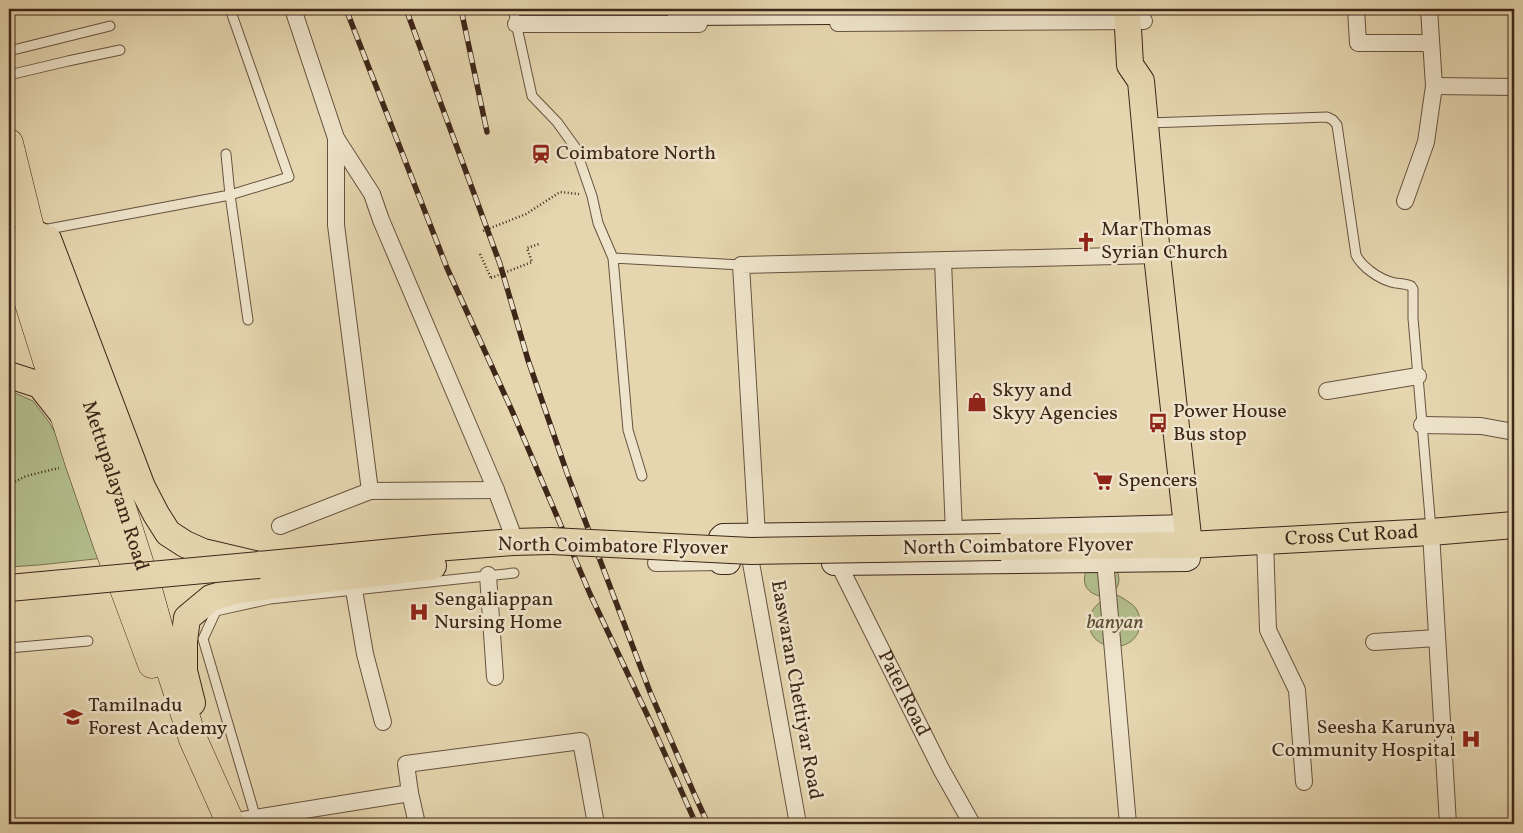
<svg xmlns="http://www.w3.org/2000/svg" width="1523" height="833" font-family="Vollkorn,serif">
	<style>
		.green { fill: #b2be8c; stroke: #787252 }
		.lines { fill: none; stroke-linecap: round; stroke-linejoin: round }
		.lane-casing { stroke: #67523e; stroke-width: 11 }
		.street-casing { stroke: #67523e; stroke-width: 18 }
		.secondary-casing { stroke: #3d2618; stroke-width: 26 }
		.primary-casing { stroke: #3d2618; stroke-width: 28 }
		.highway-casing { stroke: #3d2618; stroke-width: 29 }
		.path { stroke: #3d2618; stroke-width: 2.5; stroke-dasharray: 1 2.5; stroke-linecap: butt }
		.lane { stroke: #eee4cb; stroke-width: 9 }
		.street { stroke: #eee4cb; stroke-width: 16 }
		.secondary { stroke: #eee4cb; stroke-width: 24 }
		.primary { stroke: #e5d6af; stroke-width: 26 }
		.highway { stroke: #e5d6af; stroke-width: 28 }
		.rail-casing { stroke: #3d2618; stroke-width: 5.5 }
		.rail { stroke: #eee4cb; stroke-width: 4; stroke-dasharray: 11; stroke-linecap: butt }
		.primary-bridge-casing { stroke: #3d2618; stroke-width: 28; stroke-linecap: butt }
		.path-bridge { stroke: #3d2618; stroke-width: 2.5; stroke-dasharray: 1 2.5; stroke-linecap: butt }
		.primary-bridge { stroke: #e5d6af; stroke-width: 26 }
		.labels { text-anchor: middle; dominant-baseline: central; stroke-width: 5; stroke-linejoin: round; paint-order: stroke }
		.poi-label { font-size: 20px; fill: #3d2618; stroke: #eee4cb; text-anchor: start }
		.street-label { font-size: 20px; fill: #3d2618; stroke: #eee4cb }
		.park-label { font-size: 20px; font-style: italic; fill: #5a4c35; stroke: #eee4cb }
	</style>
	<rect width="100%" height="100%" fill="#e5d6af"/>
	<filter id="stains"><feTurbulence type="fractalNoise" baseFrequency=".004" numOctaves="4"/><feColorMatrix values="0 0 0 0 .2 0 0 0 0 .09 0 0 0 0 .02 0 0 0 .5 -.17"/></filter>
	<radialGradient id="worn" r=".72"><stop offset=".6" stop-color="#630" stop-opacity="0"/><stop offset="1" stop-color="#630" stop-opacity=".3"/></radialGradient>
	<path class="green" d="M9,393H15L33,401L49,422L63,446L104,558L39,565L9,567Z
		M1115,567C1121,577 1120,585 1113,593C1119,596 1125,599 1130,603C1137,607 1140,615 1140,623C1139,655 1089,654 1089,622C1090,610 1097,603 1107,598C1092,595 1080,589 1086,571Z"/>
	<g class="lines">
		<defs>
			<path id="lane" d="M513,9L532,96L557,122L575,147L592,196L598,223L613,258
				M9,51L110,26
				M9,75L68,61L120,50
				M1148,123L1327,117L1333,120L1337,125L1356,255C1362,267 1378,278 1391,282C1398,284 1405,283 1411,286L1413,289V318L1431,529
				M226,154L230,195L248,320
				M43,230L230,195L289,177L230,9
				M642,476L628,430L613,258L741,265
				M9,648L88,641
				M257,822L203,639L216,611L270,599L514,573"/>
			<g id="street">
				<path d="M293,9L336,138L372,194L381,220L496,490L511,530"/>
				<path d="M1356,9L1358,43H1430"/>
				<path d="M838,23L1144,21"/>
				<path d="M516,24H699"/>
				<path d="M1434,86L1514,87"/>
				<path d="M1405,201L1426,142L1434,86L1429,9"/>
				<path d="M943,261L954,533"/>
				<path d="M1327,391L1418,376"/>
				<path d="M1422,425L1481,426L1514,432"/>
				<path d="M370,491L496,490"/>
				<path d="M280,526L370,491L336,225V138"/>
				<path d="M1431,532L1448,824"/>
				<path d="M757,535L741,265L1157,255"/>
				<path d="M1265,540L1268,630L1297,690L1304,782"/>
				<path d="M1105,560L1128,824"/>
				<path d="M656,563L721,562"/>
				<path d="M751,563L798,824"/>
				<path id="s1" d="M838,563L941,769L972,824"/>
				<path d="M488,575L495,677"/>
				<path d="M354,590L365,654L383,722"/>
				<path d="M1374,642L1437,638"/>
				<path d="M230,822L410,793"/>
				<path d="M417,824L410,793L406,764L581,741L596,824"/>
			</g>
			<path id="secondary" d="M678,9L682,13L831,12L953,9
				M728,562H721V538L723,536L954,533L1187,527
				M834,563L1186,559L1188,558L1189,545"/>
			<g id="primary">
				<path d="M1127,9L1130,65L1141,81L1157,255L1189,545"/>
				<path d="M31,232L48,239L142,487L156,514L168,533L185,544L203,552L259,565L435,548L513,542L551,541"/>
				<path d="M9,375L40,385L62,413"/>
				<path id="s2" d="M1001,547L1189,545L1431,532L1514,525"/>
				<path d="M192,703L184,671V641L187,618L211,598L238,590L433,566"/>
			</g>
			<g id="highway">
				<path id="s3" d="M9,143L31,232L108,464L149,593L171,672L193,739L231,824"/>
				<path d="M9,240L79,462L107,543L152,664"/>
			</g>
		</defs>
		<use href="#lane" class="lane-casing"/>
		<use href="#street" class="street-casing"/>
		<use href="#secondary" class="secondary-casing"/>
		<use href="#primary" class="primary-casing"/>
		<use href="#highway" class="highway-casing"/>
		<path class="path" d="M483,231L526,214L560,192L579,194
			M480,254L491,278
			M9,485L26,476L59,468
			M9,493L12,483"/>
		<use href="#lane" class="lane"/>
		<use href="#street" class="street"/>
		<use href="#secondary" class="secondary"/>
		<use href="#primary" class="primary"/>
		<use href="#highway" class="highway"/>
		<defs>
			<path id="rail" d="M346,9L447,268L513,413L590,594L652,725L696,824
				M406,9L500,264L528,360L567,473L650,692L696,798L708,824
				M461,9L487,132"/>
		</defs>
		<use href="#rail" class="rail-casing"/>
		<use href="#rail" class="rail"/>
		<defs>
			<path id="primary-bridge" d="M551,541L751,551L1001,547
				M9,588L259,565"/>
		</defs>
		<use href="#primary-bridge" class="primary-bridge-casing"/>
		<path class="path-bridge" d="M491,278L532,262L527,248L539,244"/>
		<use href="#primary-bridge" class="primary-bridge"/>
	</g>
	<defs>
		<symbol id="station-bare" viewBox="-9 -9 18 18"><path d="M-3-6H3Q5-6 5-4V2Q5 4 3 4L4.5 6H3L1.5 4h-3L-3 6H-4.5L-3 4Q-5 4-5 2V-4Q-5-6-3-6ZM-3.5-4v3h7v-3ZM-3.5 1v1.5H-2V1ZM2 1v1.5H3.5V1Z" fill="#8f2418" stroke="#eee4cb" stroke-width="2.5" paint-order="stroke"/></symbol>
		<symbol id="church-bare" viewBox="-9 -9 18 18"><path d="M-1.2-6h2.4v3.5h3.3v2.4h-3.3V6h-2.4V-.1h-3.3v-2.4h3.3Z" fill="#8f2418" stroke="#eee4cb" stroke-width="2.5" paint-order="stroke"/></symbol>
		<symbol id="shop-bare" viewBox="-9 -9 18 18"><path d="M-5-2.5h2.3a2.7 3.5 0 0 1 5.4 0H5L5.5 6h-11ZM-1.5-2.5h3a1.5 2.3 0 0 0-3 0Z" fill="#8f2418" stroke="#eee4cb" stroke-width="2.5" paint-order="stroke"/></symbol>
		<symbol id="bus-bare" viewBox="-9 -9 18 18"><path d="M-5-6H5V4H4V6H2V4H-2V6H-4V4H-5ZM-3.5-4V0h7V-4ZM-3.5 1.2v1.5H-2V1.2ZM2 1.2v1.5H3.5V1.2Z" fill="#8f2418" stroke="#eee4cb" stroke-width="2.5" paint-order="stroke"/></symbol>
		<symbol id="supermarket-bare" viewBox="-9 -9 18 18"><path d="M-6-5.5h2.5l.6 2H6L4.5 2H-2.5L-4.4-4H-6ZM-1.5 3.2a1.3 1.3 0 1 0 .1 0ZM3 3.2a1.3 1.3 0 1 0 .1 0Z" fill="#8f2418" stroke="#eee4cb" stroke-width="2.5" paint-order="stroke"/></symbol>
		<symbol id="hospital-bare" viewBox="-9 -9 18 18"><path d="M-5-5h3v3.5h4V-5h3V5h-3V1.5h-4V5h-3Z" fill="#8f2418" stroke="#eee4cb" stroke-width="2.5" paint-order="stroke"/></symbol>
		<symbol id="university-bare" viewBox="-9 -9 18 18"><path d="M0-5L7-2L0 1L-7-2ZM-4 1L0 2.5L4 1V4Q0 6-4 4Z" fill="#8f2418" stroke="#eee4cb" stroke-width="2.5" paint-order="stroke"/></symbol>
	</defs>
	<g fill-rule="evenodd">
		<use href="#station-bare" x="527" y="140" width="28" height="28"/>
		<use href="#church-bare" x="1072" y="228" width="28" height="28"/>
		<use href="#shop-bare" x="963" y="388" width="28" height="28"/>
		<use href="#bus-bare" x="1144" y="409" width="28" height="28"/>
		<use href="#supermarket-bare" x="1089" y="467" width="28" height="28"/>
		<use href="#hospital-bare" x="405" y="598" width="28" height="28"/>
		<use href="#university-bare" x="59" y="703" width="28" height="28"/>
		<use href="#hospital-bare" x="1457" y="725" width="28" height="28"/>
	</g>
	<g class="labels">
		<g class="poi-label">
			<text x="556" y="154">Coimbatore North</text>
			<text x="1101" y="230">Mar Thomas<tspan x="1101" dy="23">Syrian Church</tspan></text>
			<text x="992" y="391">Skyy and<tspan x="992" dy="23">Skyy Agencies</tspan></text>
			<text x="1173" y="412">Power House<tspan x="1173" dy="23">Bus stop</tspan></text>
			<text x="1118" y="481">Spencers</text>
			<text x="434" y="600">Sengaliappan<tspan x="434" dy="23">Nursing Home</tspan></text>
			<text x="88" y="706">Tamilnadu<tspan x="88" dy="23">Forest Academy</tspan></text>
			<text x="1456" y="728" text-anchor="end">Seesha Karunya<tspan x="1456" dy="23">Community Hospital</tspan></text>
		</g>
		<g class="street-label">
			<text stroke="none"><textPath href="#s3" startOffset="359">Mettupalayam Road</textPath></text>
			<text stroke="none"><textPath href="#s2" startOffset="351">Cross Cut Road</textPath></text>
			<text transform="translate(613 547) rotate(1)">North Coimbatore Flyover</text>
			<text transform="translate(1018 547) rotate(-1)">North Coimbatore Flyover</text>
			<text transform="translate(796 690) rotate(80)">Easwaran Chettiyar Road</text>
			<text stroke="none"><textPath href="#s1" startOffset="146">Patel Road</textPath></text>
		</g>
		<g class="park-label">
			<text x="1115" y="623">banyan</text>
		</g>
	</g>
	<rect width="1523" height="833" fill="none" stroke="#e5d6af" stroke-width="30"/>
	<rect x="10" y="10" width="1503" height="813" fill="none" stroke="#3d2618" stroke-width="2.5"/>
	<rect x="15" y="15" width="1493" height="803" fill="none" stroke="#3d2618"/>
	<rect width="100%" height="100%" filter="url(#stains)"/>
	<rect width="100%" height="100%" fill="url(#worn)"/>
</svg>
